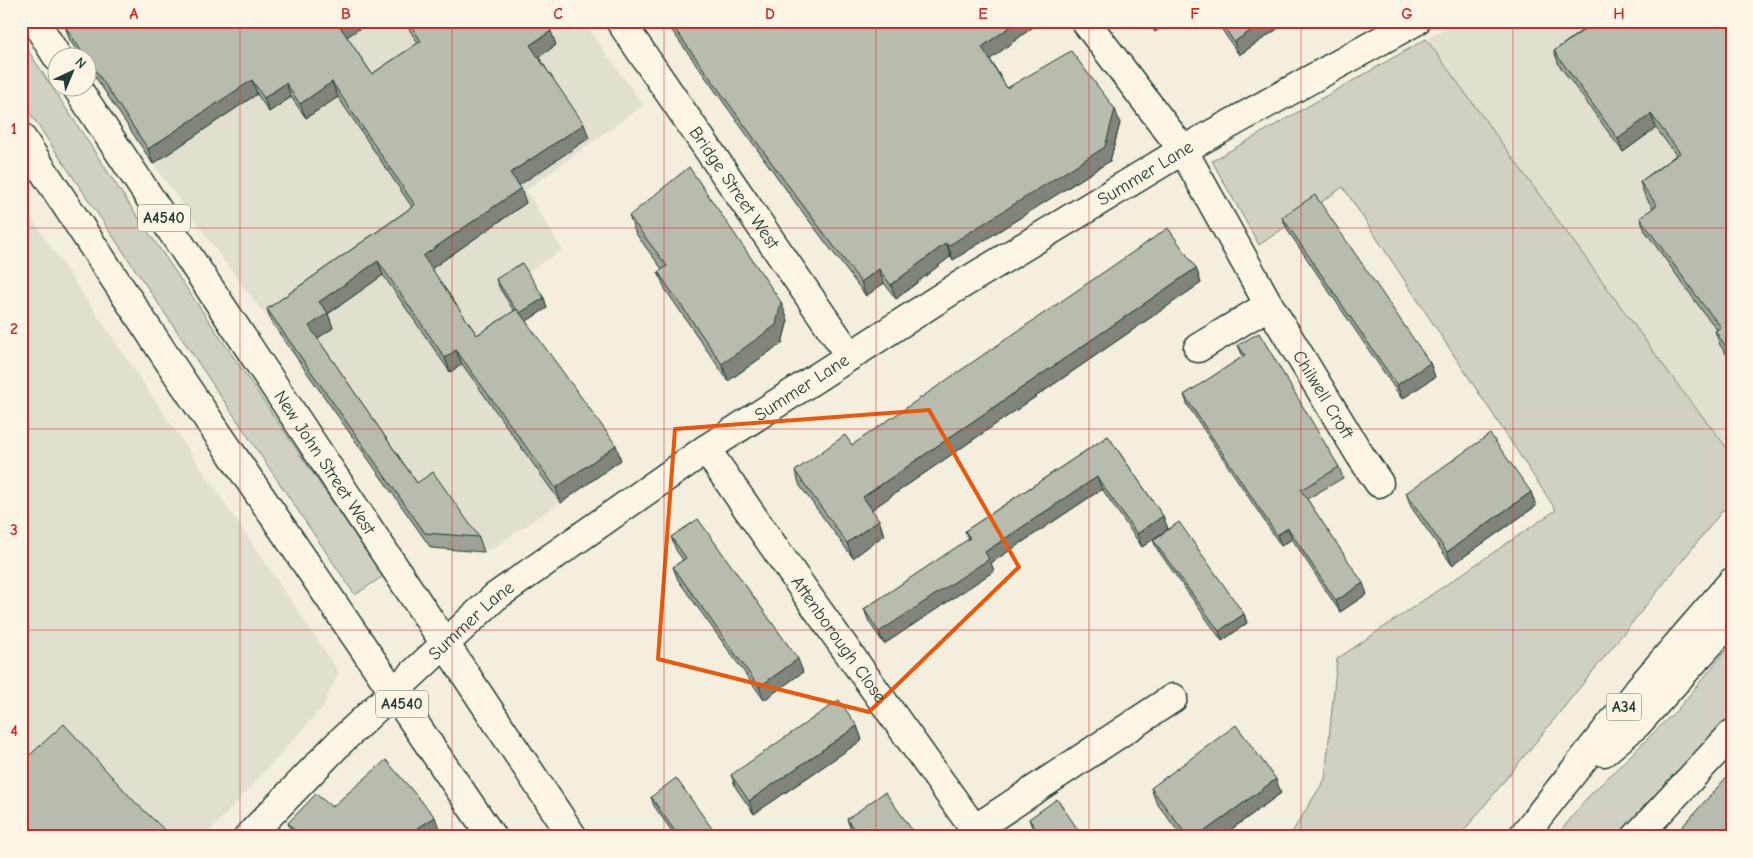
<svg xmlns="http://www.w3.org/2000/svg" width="1753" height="858" font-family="'Comic Neue',sans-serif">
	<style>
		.built { fill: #e1dfd0 }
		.green { fill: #d0d1c2; stroke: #78877b }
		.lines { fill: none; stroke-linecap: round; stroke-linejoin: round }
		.minor-casing { stroke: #1f3d34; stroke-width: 31 }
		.highway-casing { stroke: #1f3d34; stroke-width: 31 }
		.minor { stroke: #fcf5e5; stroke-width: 28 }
		.highway { stroke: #fcf5e5; stroke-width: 28 }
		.wall { fill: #9ea296; stroke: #1f3d34 }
		.shaded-wall { fill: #81847a; stroke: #1f3d34 }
		.building { fill: #b8bcae; stroke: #1f3d34 }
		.marked { fill: none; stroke: #e8590c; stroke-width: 4; stroke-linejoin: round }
		.grid { fill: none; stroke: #d62828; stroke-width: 1; stroke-opacity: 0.55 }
		.labels { text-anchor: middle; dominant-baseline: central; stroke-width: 4; stroke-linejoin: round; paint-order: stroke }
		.shield { fill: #fcf5e5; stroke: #617469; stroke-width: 1 }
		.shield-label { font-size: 16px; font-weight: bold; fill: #1f3d34 }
		.street-label { font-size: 18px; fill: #1f3d34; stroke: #fcf5e5 }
		.neatline { fill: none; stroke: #d62828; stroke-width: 2 }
		.grid-label { font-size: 16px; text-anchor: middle; font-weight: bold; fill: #d62828 }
	</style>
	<rect width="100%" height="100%" fill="#f3eede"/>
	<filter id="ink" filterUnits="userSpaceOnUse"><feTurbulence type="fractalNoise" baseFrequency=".02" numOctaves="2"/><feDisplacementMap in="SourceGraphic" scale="10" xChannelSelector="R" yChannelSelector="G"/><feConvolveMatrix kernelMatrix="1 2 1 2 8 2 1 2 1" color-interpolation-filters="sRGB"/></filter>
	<g filter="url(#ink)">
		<path class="built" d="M99,21H583L643,105L526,190L562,250L500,289L621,460L492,549L431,548L272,323L248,293L153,164L88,58Z
			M1460,21H1732V432L1724,444L1680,388L1426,39Z
			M21,203L339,672L322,708L205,837H21Z"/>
		<path class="green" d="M1426,39L1680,388L1724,444L1732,460V499L1459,837H1289L1325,779L1337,659L1556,510L1343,187L1259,245L1212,161Z
			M21,40L125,198L383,576L355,595L21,100Z
			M1732,643V718L1622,837H1556L1586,799L1679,708Z"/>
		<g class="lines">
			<defs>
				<g id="minor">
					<path id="s1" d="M620,21L850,356"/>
					<path id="s2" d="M1085,21L1183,150L1269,305L1360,455L1379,483"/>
					<path d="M1198,348L1269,305"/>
					<path id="s3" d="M706,449L815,606L980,837"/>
					<path d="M975,829L1173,698"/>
					<path id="s4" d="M248,837L341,741L495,597L706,449L954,289L1183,150L1416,21"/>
				</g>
				<g id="highway">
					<path d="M35,21L58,58"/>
					<path id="s5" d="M77,88L573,837"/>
					<path d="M21,137L182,381L492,837"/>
					<path d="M1604,752L1637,724L1732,619"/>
					<path d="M1522,837L1638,690L1732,582"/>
					<path d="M1636,837L1732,734"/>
				</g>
			</defs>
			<use href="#minor" class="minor-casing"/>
			<use href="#highway" class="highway-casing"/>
			<use href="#minor" class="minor"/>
			<use href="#highway" class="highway"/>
		</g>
		<path class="wall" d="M404,21H544L556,45L539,57L589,138L519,185L526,203L431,269L477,335L514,311L500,289L496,279L544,298L547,308L525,322L621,460L561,503L462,364L450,372L383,275L328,314L333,328L317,338L417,483L479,537L484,552L431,548L272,323L267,309L412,207L338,97L306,118L291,97L269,112L257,94L153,164L88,66V58H82L70,41L65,26L347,37L372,74L418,43Z
			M665,21H1041L990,59L1007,88L1120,123L1110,161L953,260L951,256L896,299L884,283L866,296L795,202Z
			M1147,21H1170L1155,32Z
			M1216,21H1289L1239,55Z
			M1580,21H1732V362L1720,345L1715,331L1717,329L1706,316L1645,231L1640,218L1653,208L1645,196L1640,182L1676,155L1656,128L1623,152L1559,65L1554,51L1584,29L1582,26Z
			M629,216L788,320L782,343L728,381L665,289L658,272L662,269L636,234Z
			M1282,217L1430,363L1435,377L1402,399L1288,231Z
			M1196,268L1201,283L871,510L879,520L884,535L853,558L800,486L795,471L852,445Z
			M1238,345L1339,467L1343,478L1307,499L1367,594L1340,612L1292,539L1281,546L1188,406L1184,395L1243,357Z
			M1108,436L1163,516L1168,529L1142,547L1102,489L991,563L994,571L884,644L869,622L864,609L969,540L965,531Z
			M1531,492L1536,506L1452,565L1411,507L1406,493Z
			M671,537L803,672L764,700L678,580L673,567L683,560L676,550Z
			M1153,540L1244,614L1247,623L1222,641L1157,549Z
			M857,726L862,740L754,814L736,788L731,775Z
			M1151,788L1281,793L1221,837H1182L1156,802Z
			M651,797L718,837H676L654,806Z
			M332,807L440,831L431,837H293L288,823Z
			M847,819L917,837H854L852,833Z
			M1029,819L1083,837H1037L1034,833Z"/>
		<path class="shaded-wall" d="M344,21H371L344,39L339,25Z
			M1018,21H1041L988,61L982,47Z
			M1154,21H1170L1155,32L1152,23Z
			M1265,21H1289L1239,55L1234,42Z
			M551,31L556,45L536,59L530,45Z
			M252,80L257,94L153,164L148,149Z
			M332,82L338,97L306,118L300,104Z
			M286,83L291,97L269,112L264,98Z
			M1115,109L1120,123L1110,161L953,260L948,246Z
			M1651,114L1656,128L1623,152L1618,139Z
			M584,124L589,138L515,188L510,173Z
			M521,188L526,203L428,271L423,256Z
			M946,243L951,256L896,299L891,285Z
			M1732,245V260L1727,248Z
			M378,261L383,275L328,314L333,328L314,341L309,326L319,302Z
			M1196,268L1201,283L868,512L863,497Z
			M879,269L884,283L866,296L861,282Z
			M544,298L547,308L522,324L518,314Z
			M781,302L788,320L782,343L728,381L722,364Z
			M456,350L462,364L450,372L445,358Z
			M1430,363L1435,377L1402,399L1397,385Z
			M616,445L621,460L561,503L556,488Z
			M1097,477L1102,489L991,563L994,571L884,644L879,632L985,552Z
			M1531,492L1536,506L1452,565L1447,552Z
			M1163,516L1168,529L1142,547L1137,534Z
			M879,520L884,535L853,558L847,543Z
			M1288,528L1292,539L1281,546L1277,535Z
			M1363,583L1367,594L1340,612L1336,601Z
			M1244,614L1247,623L1222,641L1219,631Z
			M798,659L803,672L764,700L759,687Z
			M857,726L862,740L754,814L749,801Z
			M1276,779L1281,793L1221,837H1197Z
			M435,817L440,831L431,837H422L418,828Z"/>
		<path class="building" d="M72,21H344L339,25L372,74L421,41L408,21H544L551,31L530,45L584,124L510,173L521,188L423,256L477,335L517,309L616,445L556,488L456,350L445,358L378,261L319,302L328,313L309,326L417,483L433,472L479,537L425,533L267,309L415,205L332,82L300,104L286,83L264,98L252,80L148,149L88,59V58H86L65,26Z
			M669,21H1018L982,47L1007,88L1071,51L1115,109L1105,147L948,246L946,243L891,285L879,269L861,282L790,188Z
			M1220,21H1265L1234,42Z
			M1584,21H1732V90L1730,92L1732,95V245L1727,248L1732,253V355L1715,331L1721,327L1701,302L1640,218L1657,205L1640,182L1680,153L1651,114L1618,139L1554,51L1588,27Z
			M689,167L781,302L776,325L722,364L658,272L667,266L629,216Z
			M1315,195L1430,363L1397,385L1282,217Z
			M1168,228L1196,268L863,497L879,520L847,543L795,471L845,435L852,445Z
			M522,263L544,298L520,313L517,309L516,310L496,279Z
			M1259,333L1339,467L1301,490L1363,583L1336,601L1288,528L1277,535L1184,395L1245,355L1238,345Z
			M1490,434L1531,492L1447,552L1406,493Z
			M1108,436L1163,516L1137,534L1097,477L985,552L989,559L879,632L864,609L970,538L965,531Z
			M698,519L798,659L759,687L673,567L686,558L671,537Z
			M1179,522L1244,614L1219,631L1153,540Z
			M839,700L857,726L749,801L731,775Z
			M64,724L133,800L172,837H21V763Z
			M1236,725L1276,779L1197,837H1188L1151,788Z
			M386,760L435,817L418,828L422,837H301L288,823L316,794L332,807Z
			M1732,771V837H1673Z
			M676,778L718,837H679L651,797Z
			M885,792L917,837H859L847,819Z
			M1057,799L1083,837H1041L1029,819Z"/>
	</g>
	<path class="marked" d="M929,410L1019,567L869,712L658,659L675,429Z"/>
	<path class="grid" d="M240,21V837M452,21V837M664,21V837M876,21V837M1089,21V837M1301,21V837M1513,21V837M21,228H1732M21,429H1732M21,630H1732"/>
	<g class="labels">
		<g class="shield">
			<rect x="138" y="204.5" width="52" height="27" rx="4"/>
			<rect x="376" y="690.5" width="52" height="27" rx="4"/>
			<rect x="1606.5" y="693.5" width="35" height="27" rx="4"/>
		</g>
		<g class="shield-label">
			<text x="164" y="218">A4540</text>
			<text x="402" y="704">A4540</text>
			<text x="1624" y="707">A34</text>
		</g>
		<g class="street-label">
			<text stroke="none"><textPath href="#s4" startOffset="1121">Summer Lane</textPath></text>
			<text stroke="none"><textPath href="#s1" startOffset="202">Bridge Street West</textPath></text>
			<text stroke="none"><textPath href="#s4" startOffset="716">Summer Lane</textPath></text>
			<text stroke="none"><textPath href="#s2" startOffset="444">Chilwell Croft</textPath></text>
			<text stroke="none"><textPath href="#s5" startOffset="449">New John Street West</textPath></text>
			<text stroke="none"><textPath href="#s4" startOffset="311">Summer Lane</textPath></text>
			<text stroke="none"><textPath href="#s3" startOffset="232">Attenborough Close</textPath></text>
		</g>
	</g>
	<rect width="1753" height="858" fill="none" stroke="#fcf5e5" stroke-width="55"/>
	<g transform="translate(72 72) rotate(44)"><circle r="24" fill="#fcf5e5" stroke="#a4ab9e"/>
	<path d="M0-4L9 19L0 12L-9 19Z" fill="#1f3d34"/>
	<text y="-8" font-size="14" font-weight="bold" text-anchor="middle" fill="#1f3d34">N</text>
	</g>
	<rect x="28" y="28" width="1698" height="802" class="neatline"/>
	<g class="grid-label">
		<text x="134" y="19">A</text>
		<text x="346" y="19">B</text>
		<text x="558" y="19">C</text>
		<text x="770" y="19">D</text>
		<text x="983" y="19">E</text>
		<text x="1195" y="19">F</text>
		<text x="1407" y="19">G</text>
		<text x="1619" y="19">H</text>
		<text x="14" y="134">1</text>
		<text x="14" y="334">2</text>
		<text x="14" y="535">3</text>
		<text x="14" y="736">4</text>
	</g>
</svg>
